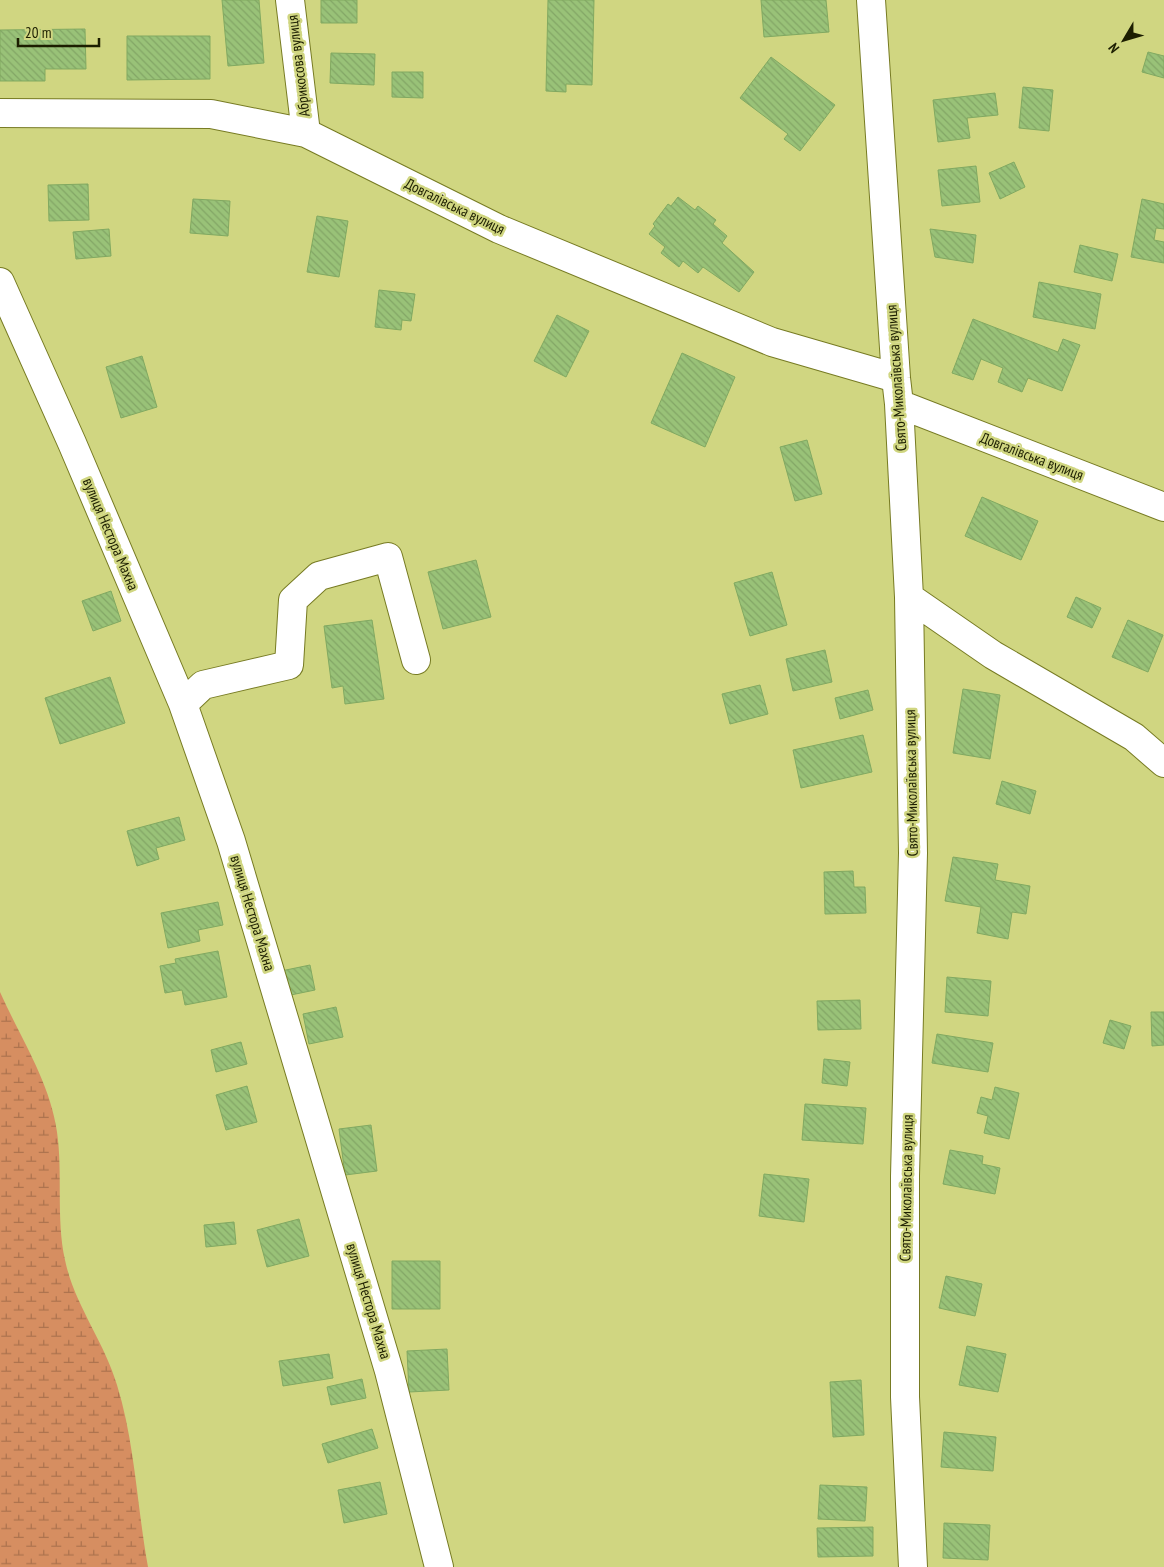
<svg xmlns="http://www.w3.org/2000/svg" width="1164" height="1567" font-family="'PT Sans Narrow',sans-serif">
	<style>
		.wetland { fill: url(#wetland-marsh) }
		.building { fill: url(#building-back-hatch); stroke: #81a961 }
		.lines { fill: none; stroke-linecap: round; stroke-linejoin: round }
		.minor-casing { stroke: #777b23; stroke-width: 30 }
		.minor { stroke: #fff; stroke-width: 28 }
		.labels { text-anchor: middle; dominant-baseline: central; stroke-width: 5; stroke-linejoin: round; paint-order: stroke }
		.street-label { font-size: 15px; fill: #1c1e00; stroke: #d0d681 }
	</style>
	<defs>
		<pattern id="wetland-marsh" width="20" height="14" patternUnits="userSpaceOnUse" patternTransform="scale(1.25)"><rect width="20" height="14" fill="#d68e61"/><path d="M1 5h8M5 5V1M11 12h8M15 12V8" fill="none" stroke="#ad734e"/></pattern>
		<pattern id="building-back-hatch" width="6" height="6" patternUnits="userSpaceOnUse" patternTransform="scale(1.25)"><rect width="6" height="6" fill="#99c278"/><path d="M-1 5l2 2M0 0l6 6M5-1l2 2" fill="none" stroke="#83a666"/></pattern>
	</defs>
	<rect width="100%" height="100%" fill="#d0d681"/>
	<path class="wetland" d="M0,992C20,1037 50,1082 57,1132C63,1174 56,1218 65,1260C74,1304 104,1341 117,1385C135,1443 137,1507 148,1567H0Z"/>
	<path class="building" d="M222,0H259L264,63L228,66Z
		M321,0H357V23H321Z
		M548,0H594L592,85L566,84V92L546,91Z
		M761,0H826L829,32L764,37Z
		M85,29L86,69H45V81H0V30Z
		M127,36H210V79L127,80Z
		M1148,52L1164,56V78L1142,72Z
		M331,53L375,54L374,85L330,83Z
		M771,57L835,105L800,151L784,139L788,134L740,98Z
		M392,72H423V98L392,97Z
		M1023,87L1053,90L1049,131L1019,128Z
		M995,93L998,115L967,118L970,138L938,142L933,100Z
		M1014,162L1025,187L1000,199L989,173Z
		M976,166L980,202L942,206L938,170Z
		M88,184L89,220L49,221L48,185Z
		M678,197L695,210L698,206L716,220L713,224L727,236L722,243L754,272L739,292L703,267L698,273L683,261L679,267L661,253L665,247L649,234L655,226L653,224L668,204L671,206Z
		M193,199L230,201L228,236L190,233Z
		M1142,199L1164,204V229L1156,228L1154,240L1164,242V263L1131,257Z
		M317,216L348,221L339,277L307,272Z
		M109,229L111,256L76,259L73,232Z
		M930,229L976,235L973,263L935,257Z
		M1080,245L1118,254L1112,281L1074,272Z
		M1039,282L1101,294L1095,329L1033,317Z
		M379,290L415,294L411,321L402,320L401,330L375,327Z
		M557,315L589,331L566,377L534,361Z
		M973,319L1058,352L1063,339L1080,345L1062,391L1028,378L1022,392L998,382L1003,368L981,359L973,380L952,373Z
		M682,353L735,377L705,447L651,423Z
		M142,356L157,407L121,418L106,367Z
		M807,440L822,494L795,501L780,447Z
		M982,497L1038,521L1021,560L965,536Z
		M476,560L491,617L443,629L428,572Z
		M772,572L787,625L750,636L734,583Z
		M111,591L121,621L93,631L82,601Z
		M1076,597L1101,608L1092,628L1067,617Z
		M372,620L384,699L345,704L343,686L332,688L324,626Z
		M1128,620L1163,635L1148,672L1112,657Z
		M825,650L832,682L793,691L786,659Z
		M110,677L125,723L60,744L45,698Z
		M760,685L768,714L730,724L722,694Z
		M963,689L1000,695L990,759L953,753Z
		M868,690L873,710L840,719L835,698Z
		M863,735L872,772L801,788L793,750Z
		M1002,781L1036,791L1030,814L996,804Z
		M179,817L185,840L156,848L159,859L137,866L127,831Z
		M953,857L998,864L995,880L1030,886L1026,914L1012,912L1008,939L977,933L981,907L945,901Z
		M853,871L854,887H865L866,913L825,914L824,872Z
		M218,902L223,925L198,930L200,941L168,948L161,913Z
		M218,951L227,997L185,1005L182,990L165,993L160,966L176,963L175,959Z
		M310,965L315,990L286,996L281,971Z
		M947,977L991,981L988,1016L945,1012Z
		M860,1000L861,1029L818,1030L817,1001Z
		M336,1007L343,1037L309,1044L303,1014Z
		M1151,1012H1164V1045L1152,1046Z
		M1110,1020L1131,1026L1124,1049L1103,1043Z
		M937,1034L993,1043L988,1072L932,1063Z
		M241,1042L247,1064L216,1072L211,1050Z
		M824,1059L850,1062L847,1086L822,1083Z
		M247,1086L257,1122L226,1130L216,1095Z
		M995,1087L1019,1093L1009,1139L984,1133L988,1116L977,1113L981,1097L992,1100Z
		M805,1104L866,1108L863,1144L802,1140Z
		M371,1125L377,1171L345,1175L339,1129Z
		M950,1150L983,1156L982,1164L1000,1168L995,1194L943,1184Z
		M764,1174L809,1179L804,1222L759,1216Z
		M299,1219L309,1256L267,1267L257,1230Z
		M234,1222L236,1244L206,1247L204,1225Z
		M392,1261H440V1309H392Z
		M946,1276L982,1284L975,1316L939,1308Z
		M967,1346L1006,1354L998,1392L959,1385Z
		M447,1349L449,1390L409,1392L407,1351Z
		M329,1354L333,1378L283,1386L279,1361Z
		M362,1379L366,1398L331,1405L327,1387Z
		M861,1380L864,1435L833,1437L830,1382Z
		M372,1429L378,1448L328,1463L322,1444Z
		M944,1432L996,1437L993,1471L941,1467Z
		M380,1482L387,1514L344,1523L338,1490Z
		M820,1485L867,1487L865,1521L818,1519Z
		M944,1523L990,1525L988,1560L943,1558Z
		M873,1527V1556L818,1557L817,1528Z"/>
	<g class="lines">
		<defs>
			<path id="minor" d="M290,0L306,133
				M871,0L896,378L899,404L909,597L913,853L905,1176V1397L913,1567
				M0,113L211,114L306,133L499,229L772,342L896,378
				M0,282L72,443L183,704L231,841L389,1371L439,1567
				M899,404L1164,507
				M909,597L993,655L1134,737L1164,763
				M183,704L203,685L289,665L293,600L319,576L388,557L416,660"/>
		</defs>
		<use href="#minor" class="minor-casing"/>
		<use href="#minor" class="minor"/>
	</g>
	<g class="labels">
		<g class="street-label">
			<text transform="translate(298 66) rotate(-97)">Абрикосова вулиця</text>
			<text transform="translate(455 206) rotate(26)">Довгалівська вулиця</text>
			<text transform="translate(896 378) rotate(-94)">Свято-Миколаївська вулиця</text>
			<text transform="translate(1032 456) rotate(21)">Довгалівська вулиця</text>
			<text transform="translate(111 534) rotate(67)">вулиця Нестора Махна</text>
			<text transform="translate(911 783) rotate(-91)">Свято-Миколаївська вулиця</text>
			<text transform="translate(253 913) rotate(73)">вулиця Нестора Махна</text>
			<text transform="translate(906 1188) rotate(-89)">Свято-Миколаївська вулиця</text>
			<text transform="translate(369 1301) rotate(73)">вулиця Нестора Махна</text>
		</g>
	</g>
	<g transform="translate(1124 40) rotate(232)" stroke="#d0d681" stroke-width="4" paint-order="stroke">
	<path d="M0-4L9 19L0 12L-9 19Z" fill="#1c1e00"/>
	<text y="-8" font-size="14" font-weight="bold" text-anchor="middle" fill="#1c1e00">N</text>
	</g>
	<path d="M18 38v8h81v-8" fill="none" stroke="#1c1e00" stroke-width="2.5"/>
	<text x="25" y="38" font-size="15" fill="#1c1e00" stroke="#d0d681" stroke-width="4" paint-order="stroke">20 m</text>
</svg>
